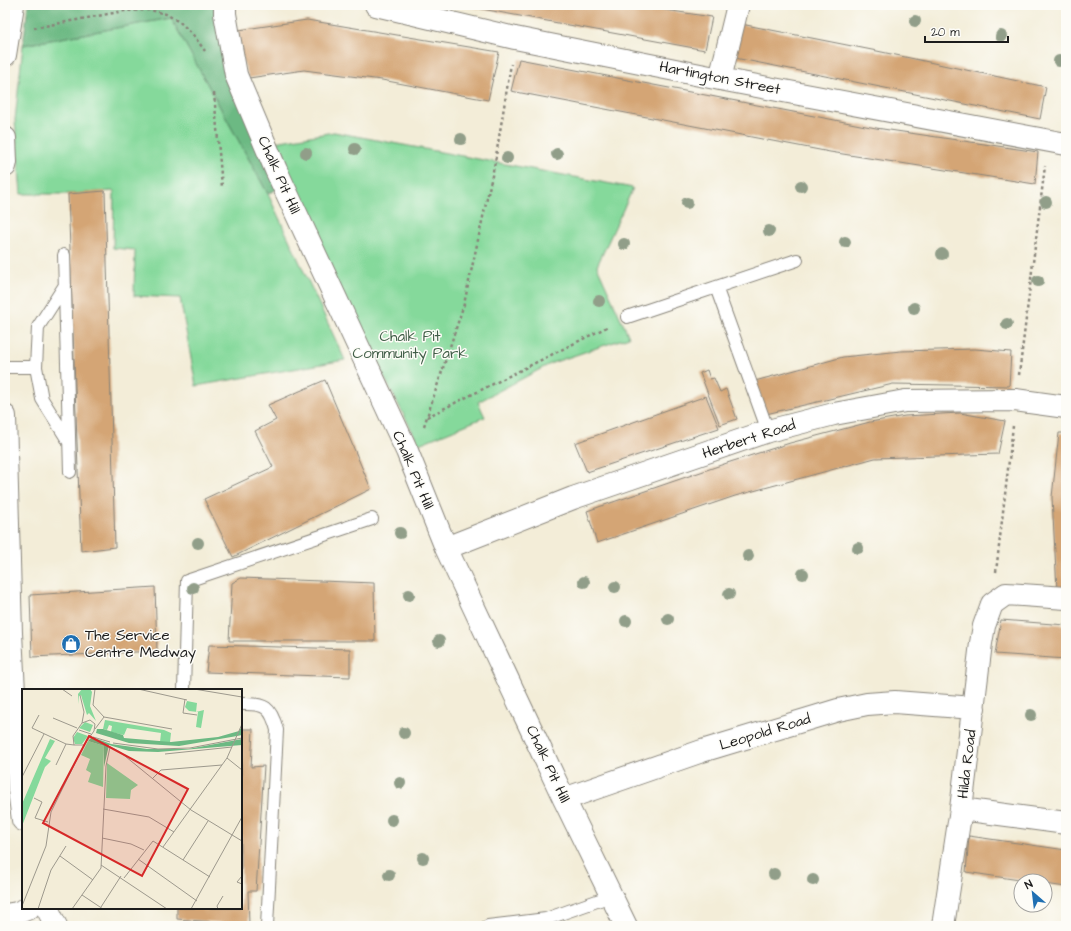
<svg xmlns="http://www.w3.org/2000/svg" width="1071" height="931" font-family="'Architects Daughter',sans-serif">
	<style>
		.green { fill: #85d99b; stroke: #507a5c }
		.forest { fill: #6cb983; stroke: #446a50 }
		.building { fill: #d4a574 }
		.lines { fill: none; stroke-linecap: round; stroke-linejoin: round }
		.lane-casing { stroke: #88847a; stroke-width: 14 }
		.street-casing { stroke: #88847a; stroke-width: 24 }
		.path { stroke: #88847a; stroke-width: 2.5; stroke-dasharray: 3 3; stroke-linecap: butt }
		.lane { stroke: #fff; stroke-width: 12 }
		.street { stroke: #fff; stroke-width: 22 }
		.tree { fill: #919e89 }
		.labels { text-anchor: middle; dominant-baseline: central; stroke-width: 3; stroke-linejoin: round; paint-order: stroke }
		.street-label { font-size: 15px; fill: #1c1c1c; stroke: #fdfcf7 }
		.park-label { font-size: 15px; fill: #415e48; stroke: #fdfcf7 }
		.poi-label { font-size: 15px; fill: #1c1c1c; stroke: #fdfcf7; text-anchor: start }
		.inset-road { fill: none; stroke: #9d998d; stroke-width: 1 }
		.view { fill: #d62828; fill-opacity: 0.15; stroke: #d62828; stroke-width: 2 }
		.inset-edge { fill: none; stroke: #1c1c1c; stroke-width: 2 }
	</style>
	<rect width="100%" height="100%" fill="#fdfcf7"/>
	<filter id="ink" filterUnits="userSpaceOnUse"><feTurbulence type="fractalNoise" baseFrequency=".025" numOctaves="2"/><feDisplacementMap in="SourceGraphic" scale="8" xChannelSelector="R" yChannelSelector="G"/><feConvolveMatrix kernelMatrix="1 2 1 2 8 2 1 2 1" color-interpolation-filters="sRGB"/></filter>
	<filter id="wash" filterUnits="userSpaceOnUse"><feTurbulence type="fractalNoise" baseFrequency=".012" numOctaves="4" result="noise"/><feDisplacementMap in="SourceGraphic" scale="16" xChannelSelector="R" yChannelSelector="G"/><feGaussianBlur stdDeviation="0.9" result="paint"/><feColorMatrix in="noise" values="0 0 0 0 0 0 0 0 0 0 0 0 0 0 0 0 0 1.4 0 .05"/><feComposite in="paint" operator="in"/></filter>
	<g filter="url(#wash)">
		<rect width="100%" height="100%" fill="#f3edd8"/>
		<path class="green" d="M171,18L268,194L345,360L196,386L180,298L134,296L135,250L113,248L114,191L68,194H21L15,120L23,45Z
			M334,132L633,188L597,266L629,337L552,363L478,402L485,417L419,444L276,170L275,142Z"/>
		<path class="forest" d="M28,5H215L277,189L268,194L171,18L23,45Z"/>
		<g id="blocks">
			<path class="building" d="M460,5H632L712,17L705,50Z
				M307,20L499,52L488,100L382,80L304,70L249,78L232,31Z
				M736,23L877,51L1046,87L1040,119L730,57Z
				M519,59L876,128L1038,152L1035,184L830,152L511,91Z
				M105,191L115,547L81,551L68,194Z
				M975,349L1011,352L1009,386L893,384L766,414L755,381L843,357L901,351Z
				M707,370L710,379L714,378L720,392L726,389L737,419L720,425L700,373Z
				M325,380L371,489L233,557L204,499L273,467L255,431L276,420L268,405Z
				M706,396L719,428L587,472L575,443Z
				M960,413L1005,421L998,454L875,458L735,496L597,543L587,511L727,463L790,443L870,422L905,416Z
				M1059,433H1066V589L1057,590L1052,497Z
				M241,578L374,583L375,641H229L232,583Z
				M155,587L157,651L32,657L30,595Z
				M1001,620L1066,625V659L995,654Z
				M209,645L350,649V677L206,672Z
				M241,729H253L251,767L264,766L256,891H248L249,925L177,919V908H241Z
				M969,836L1066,850V887L1045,884V881H1026L966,872Z"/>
		</g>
	</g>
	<g filter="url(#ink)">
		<use href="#blocks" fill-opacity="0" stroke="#88847a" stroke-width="1"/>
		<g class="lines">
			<defs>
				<path id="lane" d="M64,255L70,472
					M716,287L768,431
					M627,317L797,260
					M5,367H36L38,327L65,285
					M36,367L42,399L69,442
					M184,690L187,581L372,519
					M241,704C265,703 271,707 277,730L267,926
					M488,926L546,919L611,896"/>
				<path id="street" d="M225,5V14L236,75L276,170L407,451L446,548L564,799L626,926
					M376,5L515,38L720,79L1066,144
					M5,55L13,5
					M720,79L738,5
					M5,138L6,162L5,166
					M5,416L11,633L19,790L23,820
					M446,548L573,498L768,431L834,414L905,401L1015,400L1066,407
					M564,799L702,751L838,710L867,704L895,702L974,708
					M961,809L1066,823
					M47,908L56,926
					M5,915L17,913L29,908
					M943,926L961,809L981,643L984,626L992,604L1006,594L1066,598"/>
			</defs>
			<use href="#lane" class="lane-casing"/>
			<use href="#street" class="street-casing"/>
			<path class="path" d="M34,28L124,11L150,10L166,14L181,23L194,36L205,51
				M214,93L222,187
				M1019,375L1045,166
				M427,417L609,326
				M424,426L464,304L495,162L511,64
				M996,572L1013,426"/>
			<use href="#lane" class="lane"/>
			<use href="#street" class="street"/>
		</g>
		<g class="tree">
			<circle cx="915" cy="21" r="6"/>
			<circle cx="1001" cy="36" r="6"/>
			<circle cx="1059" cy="61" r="6"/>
			<circle cx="461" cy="139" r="6"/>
			<circle cx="355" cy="149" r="6"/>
			<circle cx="306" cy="153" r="6"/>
			<circle cx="557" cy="154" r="6"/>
			<circle cx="507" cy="158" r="6"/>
			<circle cx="801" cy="186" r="6"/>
			<circle cx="1046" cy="202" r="6"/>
			<circle cx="687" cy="203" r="6"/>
			<circle cx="769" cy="231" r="6"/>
			<circle cx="845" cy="242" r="6"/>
			<circle cx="624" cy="244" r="6"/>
			<circle cx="942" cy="254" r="6"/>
			<circle cx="1038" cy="281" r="6"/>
			<circle cx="599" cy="301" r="6"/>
			<circle cx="914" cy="308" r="6"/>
			<circle cx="1007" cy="324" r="6"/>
			<circle cx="400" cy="533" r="6"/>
			<circle cx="198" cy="543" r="6"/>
			<circle cx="858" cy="548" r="6"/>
			<circle cx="748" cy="556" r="6"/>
			<circle cx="803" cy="574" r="6"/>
			<circle cx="584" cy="582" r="6"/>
			<circle cx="615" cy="587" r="6"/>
			<circle cx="193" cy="588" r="6"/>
			<circle cx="729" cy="594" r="6"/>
			<circle cx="409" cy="595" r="6"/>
			<circle cx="668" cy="619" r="6"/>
			<circle cx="626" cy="621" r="6"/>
			<circle cx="439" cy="641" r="6"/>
			<circle cx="1031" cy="715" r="6"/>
			<circle cx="404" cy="733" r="6"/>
			<circle cx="400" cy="783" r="6"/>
			<circle cx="392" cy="820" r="6"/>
			<circle cx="423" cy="858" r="6"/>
			<circle cx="774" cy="874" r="6"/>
			<circle cx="389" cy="875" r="6"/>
			<circle cx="813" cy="880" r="6"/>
		</g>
	</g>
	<defs>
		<symbol id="shop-disc" viewBox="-11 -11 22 22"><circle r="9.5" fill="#1f6fb2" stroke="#fdfcf7"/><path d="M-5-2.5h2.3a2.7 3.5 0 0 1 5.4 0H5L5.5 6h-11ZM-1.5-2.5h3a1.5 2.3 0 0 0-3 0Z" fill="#fff"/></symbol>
	</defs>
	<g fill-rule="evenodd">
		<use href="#shop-disc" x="60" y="633" width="22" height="22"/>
	</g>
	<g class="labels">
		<g class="street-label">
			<text transform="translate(720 78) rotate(11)">Hartington Street</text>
			<text transform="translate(279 175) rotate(66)">Chalk Pit Hill</text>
			<text transform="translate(749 439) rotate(-18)">Herbert Road</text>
			<text transform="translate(413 470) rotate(67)">Chalk Pit Hill</text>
			<text transform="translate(765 732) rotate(-17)">Leopold Road</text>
			<text transform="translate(548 764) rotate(65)">Chalk Pit Hill</text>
			<text transform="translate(967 764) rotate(-83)">Hilda Road</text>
		</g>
		<g class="park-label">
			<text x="410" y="336">Chalk Pit<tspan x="410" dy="17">Community Park</tspan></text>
		</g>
		<g class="poi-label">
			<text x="85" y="635">The Service<tspan x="85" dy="17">Centre Medway</tspan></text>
		</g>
	</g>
	<g transform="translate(22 689)">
		<rect width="220" height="220" fill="#f3edd8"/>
		<path d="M60,0H68L70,3L68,17L74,32L67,24L65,26L59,6L57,7V15L56,5ZM165,12L175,14L174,23L182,21L179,39L174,38L176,23L167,22L163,18ZM83,31L142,41L149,44L148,53H138L139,44L105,39L102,46L89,43L90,37L87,36L85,41L81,40ZM63,33L71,36L68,43L57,39ZM55,43L66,47L60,55H53L51,49ZM28,50L33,52L23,69L29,72L23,78L0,137V115ZM66,52L82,57L81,98L66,93L69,84L64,81L68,70L59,66ZM85,74L116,96L109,101L108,110L84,109Z" fill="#85d99b"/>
		<path d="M220,37V46L215,47L157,57L107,54L74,44L75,40H81L101,46L102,49L149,53L196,48L217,42ZM70,48L89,55L125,60H166L220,50V56L136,63L107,62L87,56L82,78V57L66,52Z" fill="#6cb983"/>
		<path class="inset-road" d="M40,0L50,7M73,0L71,16L82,28L73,40M116,0L165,11M172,0L220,8M58,6L62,23L60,34M163,10L161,24L175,26M17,26L10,39L44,55L52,56M82,28L150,40M31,29L55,39M68,31L73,35L72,42L62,56H52L51,47L60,34ZM57,41L69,45M71,48L88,53M91,54L136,60L168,59L220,49M143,65L210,58M205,69L220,81M34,76L44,55M0,88L22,45M130,90L139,81L200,76M12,109L20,113L13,129L26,133M81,120L127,128L152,143M80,149L109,155L122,161M141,158L205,69L220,35M38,167L71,191M116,170L175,212M161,171L186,132M79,176L145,220M220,187L215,193L220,195M102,189L131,152L188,188M60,206L81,220M0,217L24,157L29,123L62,56M79,218L99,187M16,220L29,181L44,157M50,220L79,179L84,77L88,58L98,63L169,121L220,152M169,220L220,128M196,220L195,217L201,207"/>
		<path class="view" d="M67,47L166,100L120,187L21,134Z"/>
		<rect width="220" height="220" class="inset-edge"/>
	</g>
	<rect width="1071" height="931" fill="none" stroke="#fdfcf7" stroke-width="20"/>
	<g transform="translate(1033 893) rotate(332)"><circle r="19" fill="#fdfcf7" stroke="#a3a29f"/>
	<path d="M0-3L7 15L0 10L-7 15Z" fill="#1f6fb2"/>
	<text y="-6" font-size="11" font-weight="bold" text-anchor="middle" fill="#1c1c1c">N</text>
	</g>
	<path d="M925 36v6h83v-6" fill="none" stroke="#1c1c1c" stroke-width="2"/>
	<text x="931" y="36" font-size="12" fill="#1c1c1c" stroke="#fdfcf7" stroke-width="3" paint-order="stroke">20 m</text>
</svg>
